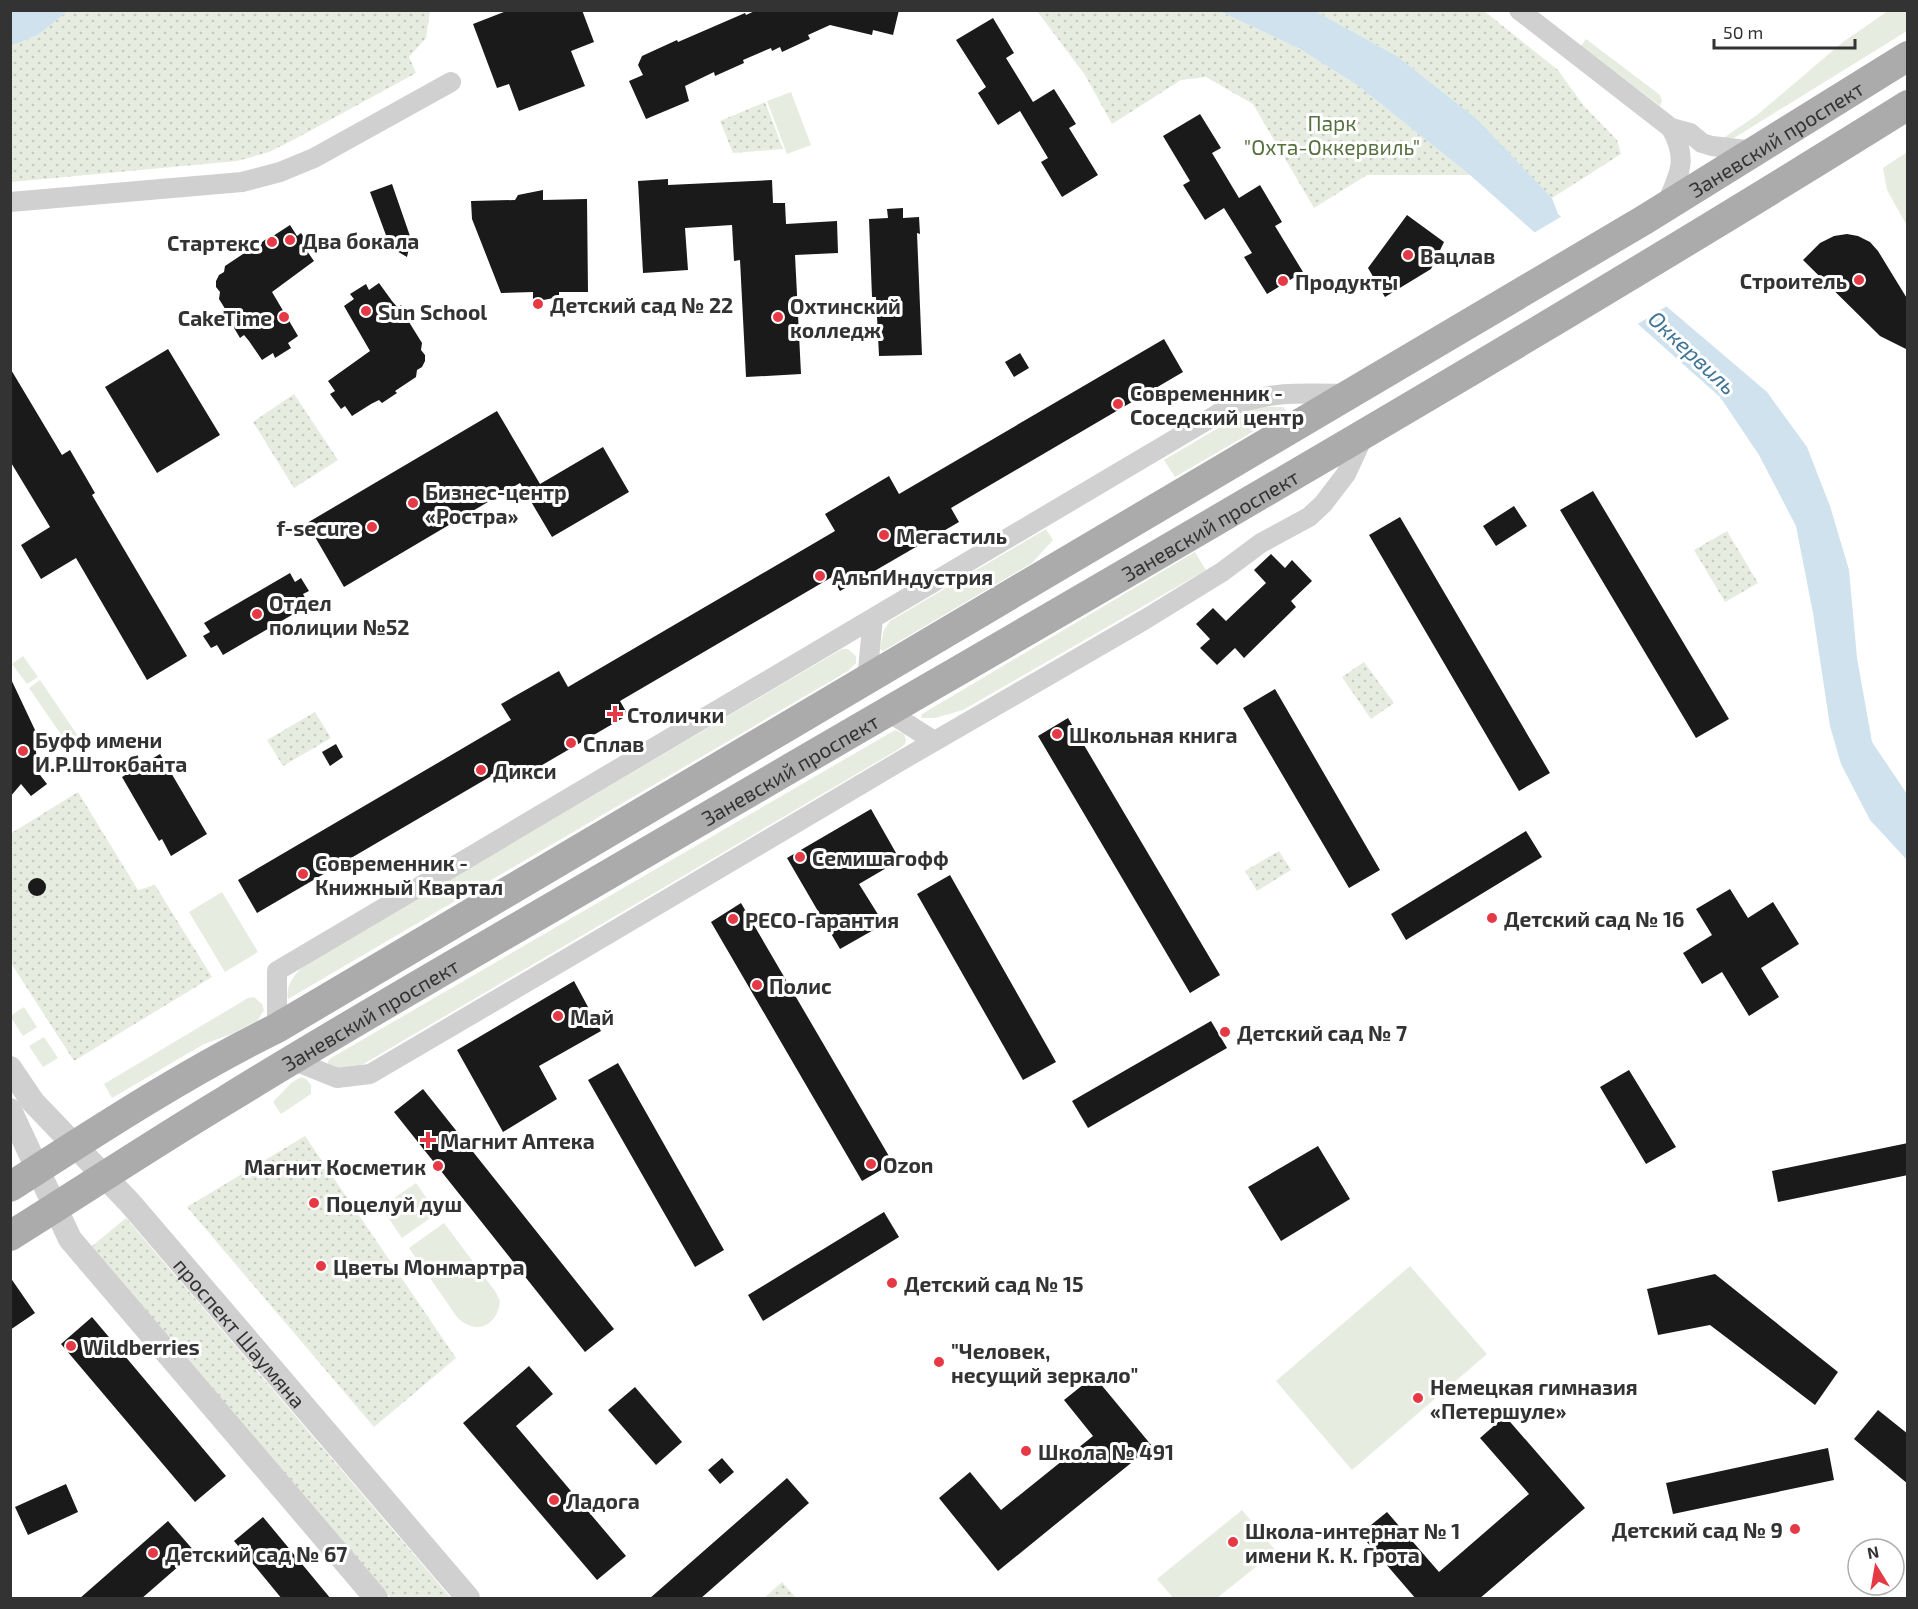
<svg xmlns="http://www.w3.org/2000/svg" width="1918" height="1609" font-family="'Exo 2',sans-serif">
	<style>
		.grass { fill: #e6ecdf }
		.park { fill: url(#park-dots) }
		.water { fill: #cfe2ee }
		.pier { fill: #fff }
		.building { fill: #1a1a1a }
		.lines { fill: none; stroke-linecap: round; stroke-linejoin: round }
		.minor { stroke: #d0d0d0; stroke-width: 20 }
		.tertiary { stroke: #d0d0d0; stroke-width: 24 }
		.primary { stroke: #ababab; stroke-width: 30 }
		.poi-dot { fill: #e63946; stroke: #fff; stroke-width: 2 }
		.labels { text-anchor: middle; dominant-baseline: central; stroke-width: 6; stroke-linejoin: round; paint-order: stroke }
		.park-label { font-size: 21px; fill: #56703f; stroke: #fff }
		.street-label { font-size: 21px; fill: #333; stroke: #fff }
		.poi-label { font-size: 21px; font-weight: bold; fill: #333; stroke: #fff; text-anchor: start }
		.water-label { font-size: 22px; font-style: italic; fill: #3f7597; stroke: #fff }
	</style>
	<defs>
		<pattern id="park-dots" width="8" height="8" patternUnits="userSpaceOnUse" patternTransform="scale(1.5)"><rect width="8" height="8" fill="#e6ecdf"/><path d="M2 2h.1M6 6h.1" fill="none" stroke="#c6cbc0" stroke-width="1.8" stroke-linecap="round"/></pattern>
	</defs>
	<rect width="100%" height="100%" fill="#fff"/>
	<path class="grass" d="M1888,11H1907V31L1734,138L1719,141L1757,115L1843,42Z
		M1586,39L1660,95L1662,101L1660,106L1581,46Z
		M791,92L811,145L787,154L767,101Z
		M1907,152V226L1887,190L1883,168Z
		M1259,407H1283L1286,410L1285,413L1175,477L1164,460L1247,411Z
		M1046,529L1053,540L1032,563L883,651L880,649L884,630L890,621Z
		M1195,552L1206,570L963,710L935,718H921L922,714Z
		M842,649H848L856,656V663L848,671L288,999C285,986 295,973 305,965Z
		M23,656L38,677L27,684L12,664Z
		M40,680L80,739L69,746L29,688Z
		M895,730L904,734L906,740L905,744L899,749L360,1066L345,1070L328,1065V1061L331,1058Z
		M222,892L258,952L225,972L189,912Z
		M254,997L262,1004L264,1010L258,1020L234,1033L204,1044L112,1098L104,1084L248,998Z
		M24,1007L37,1027L23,1036L10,1016Z
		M44,1037L58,1058L43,1067L29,1046Z
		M301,1077L306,1079L311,1085V1094L281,1114L273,1102L291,1083Z
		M416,1183L437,1213L402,1238L381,1207Z
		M444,1223L495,1291L500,1301C498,1326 475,1336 457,1317L409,1248Z
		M1410,1266L1487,1354L1352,1470L1276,1381Z
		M1242,1510L1276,1551L1217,1598H1173L1157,1579Z"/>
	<path class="park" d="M68,11H430L426,38L409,57L416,73L295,139L269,152L237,161L11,182V46L38,35Z
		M1037,11H1219L1300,49L1357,85L1470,175H1367L1314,208L1253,104L1206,77L1181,80L1112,124L1085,75Z
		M1315,11H1484L1558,70L1583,105L1617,140L1621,154L1552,198L1477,119L1397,56Z
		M765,102L783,149L733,153L720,121Z
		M294,394L338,460L294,488L253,422Z
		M1727,531L1758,583L1725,602L1694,550Z
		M1364,662L1394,703L1371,719L1342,677Z
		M315,712L331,738L283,766L267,740Z
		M78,792L138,890L155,885L212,977L74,1061L11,963L10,834Z
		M1279,851L1291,870L1257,891L1245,871Z
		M305,1136L456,1358L374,1427L187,1207Z
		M126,1218L451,1598H391L91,1247Z
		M782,1582L796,1598H764Z"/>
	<path class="water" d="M11,10H68V11L38,35L11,46Z
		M1219,11H1315L1397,56L1477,119L1552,198L1558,214L1767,392L1807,447L1830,506L1849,570L1857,658L1872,742L1907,794V860L1870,820L1841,764L1830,726L1813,613L1796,526L1759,455L1720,397L1470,175L1357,85L1300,49Z"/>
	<path class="pier" d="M1564,215L1670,304L1636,325L1532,234Z"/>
	<path class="building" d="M509,10H582L594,42L571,51L585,86L519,111L509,84L497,88L473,24Z
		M757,10H899L893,35L873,30L872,35L830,25L808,35L810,39L782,52L780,47L772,51L771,48L743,60L744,63L715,76L714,72L685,86L689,101L646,119L629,81L643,75L638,65L642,56L677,40L678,42L745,13L746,15Z
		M993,18L1014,53L1006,58L1033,102L1054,89L1076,124L1069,128L1098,175L1062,197L1041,162L1048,158L1020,111L998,125L978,93L986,87L956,40Z
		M1200,114L1221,148L1212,153L1239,198L1260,185L1282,222L1275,226L1303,272L1267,294L1244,257L1252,253L1224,208L1205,220L1183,185L1190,181L1163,136Z
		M668,179V185L772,180L773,203H785L786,224L837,221L838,253L795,255L801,374L746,377L740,260L734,261L732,225L685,228L688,270L643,273L638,181Z
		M392,184L411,239L407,257L388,246L387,238L370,192Z
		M543,190V200L587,199L588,292H559V297L533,302V292L501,293L472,219L471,201L515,200L518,195Z
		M903,208V218L919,217L920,234L917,233L922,355L879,356L876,297H872L869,219L888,218L887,209Z
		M1407,215L1444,242L1431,269L1385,297L1368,268Z
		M290,225L297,236L301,233L311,248L307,251L314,261L272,292L298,336L288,343L291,348L275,358L273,353L262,360L249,341L244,335L240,338L230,321L232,320L219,299L220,292L216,287V281L219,275L224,272L225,266L246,252L244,249L260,239L262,242L269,237L270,238Z
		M1847,234L1858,236L1870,242L1878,251L1908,300V350L1880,336L1803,260L1820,243L1834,236Z
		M379,283L392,301L398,308L401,305L411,321L409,322L422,343L421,350L425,355V361L422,367L417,370L416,377L395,391L397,393L382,403L379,400L371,404L352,416L345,406L341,409L330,394L335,391L328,381L370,351L344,306L354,299L350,294L366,284L369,290Z
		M1164,339L1183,372L951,508L959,522L840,591L832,577L620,701L628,715L513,782L505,768L257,913L238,880L511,720L501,704L559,671L568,687L835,531L825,514L889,476L899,494Z
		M168,349L220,435L157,473L105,387Z
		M1020,353L1029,368L1014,377L1005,362Z
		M10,368L62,455L70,450L95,493L92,495L187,656L147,680L76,558L41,579L21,545L50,527L10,461Z
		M497,411L540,484L603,447L629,492L552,537L520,483L344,587L307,523Z
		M1593,491L1729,719L1696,738L1560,510Z
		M1514,506L1527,526L1496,546L1483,526Z
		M1400,517L1550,773L1519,791L1369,535Z
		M1271,554L1285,568L1292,560L1312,581L1291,601L1296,607L1244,658L1235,648L1217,665L1200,648L1210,639L1196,624L1213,608L1226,621L1266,583L1254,570Z
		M290,573L295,582L301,578L309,591L303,594L309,605L223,655L217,645L211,648L203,636L210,632L204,623Z
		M10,677L35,730L37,771L47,784L31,796L21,784L10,797Z
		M1275,689L1380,870L1349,888L1243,708Z
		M1068,718L1220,975L1190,993L1038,736Z
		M336,744L343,757L330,766L322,752Z
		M160,754L207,834L171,856L162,839L159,841L122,777Z
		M871,809L900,860L859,884L884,924L840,949L787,858Z
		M1526,831L1542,857L1406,940L1391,914Z
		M950,875L1056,1062L1023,1080L917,894Z
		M28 887a9 9 0 1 1 18 0a9 9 0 1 1-18 0Z
		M1730,889L1748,918L1773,902L1799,944L1761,968L1779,997L1749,1016L1722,972L1702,984L1683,953L1712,935L1696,909Z
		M741,903L893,1163L862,1181L711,922Z
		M574,981L601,1031L539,1066L557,1099L503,1132L457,1050Z
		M1211,1021L1227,1048L1088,1128L1072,1101Z
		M618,1063L724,1250L695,1267L588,1080Z
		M1629,1070L1676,1147L1646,1164L1600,1087Z
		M423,1089L614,1329L585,1352L394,1112Z
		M1908,1143V1175L1778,1202L1772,1171Z
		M1318,1146L1350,1199L1281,1241L1248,1187Z
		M884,1212L899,1237L763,1321L748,1295Z
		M1715,1274L1838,1372L1815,1405L1710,1325L1658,1335L1647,1289Z
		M10,1277L35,1313L10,1330Z
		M92,1317L226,1476L195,1502L61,1344Z
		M529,1366L553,1394L516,1426L626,1556L597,1580L463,1423Z
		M1094,1376L1152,1446L998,1571L939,1498L970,1472L1001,1510L1093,1436L1064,1400Z
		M635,1387L682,1442L656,1465L608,1410Z
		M1878,1410L1908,1434V1484L1854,1439Z
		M1505,1416L1585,1508L1479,1599H1416L1360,1534L1387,1512L1439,1572L1529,1494L1480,1438Z
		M1828,1448L1834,1480L1673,1514L1666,1483Z
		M722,1458L734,1472L720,1484L708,1470Z
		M787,1478L809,1503L700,1599H649Z
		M66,1484L78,1512L28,1535L15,1507Z
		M263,1517L331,1599H282L249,1559L234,1541Z
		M168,1521L195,1552L141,1599H79Z"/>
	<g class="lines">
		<path class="minor" d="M1519,10L1671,128L1690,133L1702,143L1712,146L1755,151
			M10,202L242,182L280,172L314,158L451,82
			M1665,207C1679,175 1689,160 1671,128
			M867,679L873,618
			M887,711L934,741
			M277,1028V971L1231,406C1272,391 1302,393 1345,394
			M292,1060L337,1078L370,1074L583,949L909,756L1144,620L1222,572L1261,543L1309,517L1323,504L1346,474L1365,433"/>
		<g class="tertiary">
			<path id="s1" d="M10,1068L33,1102L130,1203L468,1598"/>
			<path d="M10,1110L70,1239L376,1598"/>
		</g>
		<g class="primary">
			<path id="s2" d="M10,1187C97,1131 184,1074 277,1028L1644,220L1908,56"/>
			<path id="s3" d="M10,1236C82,1191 153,1144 226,1100C352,1022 481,949 609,874C1043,620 1481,372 1908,105"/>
		</g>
	</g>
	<g class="poi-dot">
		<circle cx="290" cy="240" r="6"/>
		<circle cx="272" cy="242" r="6"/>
		<circle cx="1408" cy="255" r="6"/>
		<circle cx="1859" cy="280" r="6"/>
		<circle cx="1283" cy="281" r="6"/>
		<circle cx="538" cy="304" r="6"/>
		<circle cx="366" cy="311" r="6"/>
		<circle cx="284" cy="317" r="6"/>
		<circle cx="778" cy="317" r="6"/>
		<circle cx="1118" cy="404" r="6"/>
		<circle cx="413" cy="503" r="6"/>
		<circle cx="372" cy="527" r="6"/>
		<circle cx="884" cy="535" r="6"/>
		<circle cx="820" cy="576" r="6"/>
		<circle cx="257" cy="614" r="6"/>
		<path d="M612 705h6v6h6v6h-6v6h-6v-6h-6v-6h6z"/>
		<circle cx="1057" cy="734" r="6"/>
		<circle cx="571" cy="743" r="6"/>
		<circle cx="23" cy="751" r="6"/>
		<circle cx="481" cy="770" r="6"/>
		<circle cx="800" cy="857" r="6"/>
		<circle cx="303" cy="874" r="6"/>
		<circle cx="1492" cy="918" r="6"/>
		<circle cx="733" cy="919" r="6"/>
		<circle cx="757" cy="985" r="6"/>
		<circle cx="558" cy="1016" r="6"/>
		<circle cx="1225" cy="1032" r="6"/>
		<path d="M425 1131h6v6h6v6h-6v6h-6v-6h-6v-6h6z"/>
		<circle cx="871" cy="1164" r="6"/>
		<circle cx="438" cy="1166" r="6"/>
		<circle cx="314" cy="1203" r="6"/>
		<circle cx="321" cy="1266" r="6"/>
		<circle cx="892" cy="1283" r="6"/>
		<circle cx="71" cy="1346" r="6"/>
		<circle cx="939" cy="1362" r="6"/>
		<circle cx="1418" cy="1398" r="6"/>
		<circle cx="1026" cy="1451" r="6"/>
		<circle cx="554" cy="1500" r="6"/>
		<circle cx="1795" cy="1529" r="6"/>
		<circle cx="1233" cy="1542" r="6"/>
		<circle cx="153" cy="1553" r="6"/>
	</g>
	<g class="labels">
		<g class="park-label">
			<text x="1332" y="122">Парк<tspan x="1332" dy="24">"Охта-Оккервиль"</tspan></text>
		</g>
		<g class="street-label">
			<text stroke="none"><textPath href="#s2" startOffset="2054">Заневский проспект</textPath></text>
			<text stroke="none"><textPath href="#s3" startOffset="1395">Заневский проспект</textPath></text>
			<text stroke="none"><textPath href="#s3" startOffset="909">Заневский проспект</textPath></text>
			<text stroke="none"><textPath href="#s3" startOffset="423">Заневский проспект</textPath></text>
			<text stroke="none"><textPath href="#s1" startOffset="351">проспект Шаумяна</textPath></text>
		</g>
		<g class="poi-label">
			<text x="302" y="240">Два бокала</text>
			<text x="260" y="242" text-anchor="end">Стартекс</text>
			<text x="1420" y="255">Вацлав</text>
			<text x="1847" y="280" text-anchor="end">Строитель</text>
			<text x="1295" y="281">Продукты</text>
			<text x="550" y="304">Детский сад № 22</text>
			<text x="790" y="305">Охтинский<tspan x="790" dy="24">колледж</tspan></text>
			<text x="378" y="311">Sun School</text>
			<text x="272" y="317" text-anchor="end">CakeTime</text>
			<text x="1130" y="392">Современник -<tspan x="1130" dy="24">Соседский центр</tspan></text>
			<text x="425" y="491">Бизнес-центр<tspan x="425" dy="24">«Ростра»</tspan></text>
			<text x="360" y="527" text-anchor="end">f-secure</text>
			<text x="896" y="535">Мегастиль</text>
			<text x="832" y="576">АльпИндустрия</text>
			<text x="269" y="602">Отдел<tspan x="269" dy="24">полиции №52</tspan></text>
			<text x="627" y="714">Столички</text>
			<text x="1069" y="734">Школьная книга</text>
			<text x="35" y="739">Буфф имени<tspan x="35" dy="24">И.Р.Штокбанта</tspan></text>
			<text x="583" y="743">Сплав</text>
			<text x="493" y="770">Дикси</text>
			<text x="812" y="857">Семишагофф</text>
			<text x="315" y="862">Современник -<tspan x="315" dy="24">Книжный Квартал</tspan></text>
			<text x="1504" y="918">Детский сад № 16</text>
			<text x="745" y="919">РЕСО-Гарантия</text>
			<text x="769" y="985">Полис</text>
			<text x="570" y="1016">Май</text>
			<text x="1237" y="1032">Детский сад № 7</text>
			<text x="440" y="1140">Магнит Аптека</text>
			<text x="883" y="1164">Ozon</text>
			<text x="426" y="1166" text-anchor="end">Магнит Косметик</text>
			<text x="326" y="1203">Поцелуй душ</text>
			<text x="333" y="1266">Цветы Монмартра</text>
			<text x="904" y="1283">Детский сад № 15</text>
			<text x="83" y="1346">Wildberries</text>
			<text x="951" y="1350">"Человек,<tspan x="951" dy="24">несущий зеркало"</tspan></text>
			<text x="1430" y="1386">Немецкая гимназия<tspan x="1430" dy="24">«Петершуле»</tspan></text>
			<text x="1038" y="1451">Школа № 491</text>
			<text x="566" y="1500">Ладога</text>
			<text x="1783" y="1529" text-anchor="end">Детский сад № 9</text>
			<text x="1245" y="1530">Школа-интернат № 1<tspan x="1245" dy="24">имени К. К. Грота</tspan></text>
			<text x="165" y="1553">Детский сад № 67</text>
		</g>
		<g class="water-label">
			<text transform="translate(1693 352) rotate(43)">Оккервиль</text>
		</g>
	</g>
	<rect width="1918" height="1609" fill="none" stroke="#333333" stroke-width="24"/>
	<g transform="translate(1876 1567) rotate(349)"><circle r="28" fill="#ffffff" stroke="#adadad" stroke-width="1.5"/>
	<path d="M0-4.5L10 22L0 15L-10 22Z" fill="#e63946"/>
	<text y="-9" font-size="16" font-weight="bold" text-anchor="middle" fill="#333333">N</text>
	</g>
	<path d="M1714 39v9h141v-9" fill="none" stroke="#333333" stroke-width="3"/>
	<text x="1723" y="39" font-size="18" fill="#333333" stroke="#ffffff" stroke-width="4.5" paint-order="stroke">50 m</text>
</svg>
